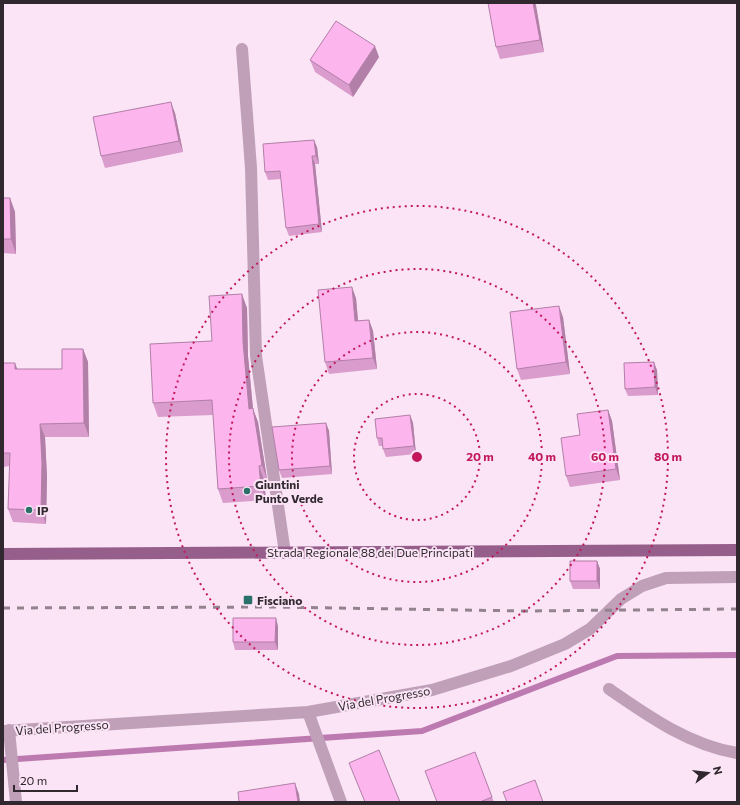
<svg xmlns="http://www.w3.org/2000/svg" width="740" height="805" font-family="Commissioner,sans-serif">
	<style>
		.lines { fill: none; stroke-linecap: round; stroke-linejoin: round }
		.stream { stroke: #bd7ab0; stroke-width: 6 }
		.minor { stroke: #bfa0b8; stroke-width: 12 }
		.major { stroke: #965f8b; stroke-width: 12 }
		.rail { stroke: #92838e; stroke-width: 3; stroke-dasharray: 7 7; stroke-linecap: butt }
		.wall { fill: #da9ccd }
		.shaded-wall { fill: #b17fa7 }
		.building { fill: #fdb5ee; stroke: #b17fa7 }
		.ring { fill: none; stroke: #c2185b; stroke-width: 2; stroke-dasharray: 2 4 }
		.poi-dot { fill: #297068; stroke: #fae4f5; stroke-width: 1.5 }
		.labels { text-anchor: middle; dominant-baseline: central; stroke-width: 4; stroke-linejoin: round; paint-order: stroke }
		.poi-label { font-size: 12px; font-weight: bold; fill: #30282e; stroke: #fae4f5; text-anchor: start }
		.street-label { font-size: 12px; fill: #30282e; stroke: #fae4f5 }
		.centre { fill: #c2185b; stroke: #fae4f5; stroke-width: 2 }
		.ring-label { font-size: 12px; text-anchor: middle; font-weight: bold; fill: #c2185b; stroke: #fae4f5; stroke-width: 4; stroke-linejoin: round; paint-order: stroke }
	</style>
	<rect width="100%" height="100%" fill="#fae4f5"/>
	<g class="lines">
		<path class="stream" d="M3,760L422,731L617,656L737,655"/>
		<path class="minor" d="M242,49L251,168L256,356L285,553
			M609,689C648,716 689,745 737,753
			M308,712L341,802
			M9,730L16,802
			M3,731L308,712L432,690L511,666L565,644L590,629L621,599L642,586L666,578L737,577"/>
		<path class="major" d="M3,554L737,550"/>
		<path class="rail" d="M3,608L273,607L524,611L737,609"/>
	</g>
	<path class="wall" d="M488,3H535L544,52L500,59L496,47Z
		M379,57L353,97L315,72L310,60Z
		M175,113L183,152L105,168L101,156Z
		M317,147L319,164H315L322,232L289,236L286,228L281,179L268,180L265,172Z
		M3,198H10L15,212L16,254L3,253Z
		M356,298L358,321L369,320L373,331L377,369L329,374L325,362Z
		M247,308L248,356L253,409L258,422L267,479L264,480L266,500L223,503L218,489L213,415L158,417L153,403L212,341Z
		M563,317L570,374L521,380L517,369Z
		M83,349L88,362L89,437H45L47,477L46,524L13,522L8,509L10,466L3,467V363L18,369H62Z
		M657,370L658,395L628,396L625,389Z
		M608,410L612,421L620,480L570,487L566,476L580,435Z
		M410,415L413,423L416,454L386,457L383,449V446H379L377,438Z
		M326,423L329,431L332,474L282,478L279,470Z
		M597,561L600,569V589H573L570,581Z
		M278,626V650H235L233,642Z
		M475,752L494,802H437Z"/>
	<path class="shaded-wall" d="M533,3H535L536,5L544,52L540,40Z
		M375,46L379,57L353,97L349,85Z
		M171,102L175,113L183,152L179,141Z
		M314,140L317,147L319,164L316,156Z
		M312,156L315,164L322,232L319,224Z
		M10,198L15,212L16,254L11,239Z
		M352,287L356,298L359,332L355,321Z
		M242,294L247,308L248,356L253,409L258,422L267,479L262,465L249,409L243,342Z
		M559,306L563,317L570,374L566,362Z
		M369,320L373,331L377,369L373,358Z
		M83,349L88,362L89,437L84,423Z
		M654,362L657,370L658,395L655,387Z
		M15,363L20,376L15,369Z
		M608,410L612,421L620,480L616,469Z
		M410,415L413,423L416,454L414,446Z
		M326,423L329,431L332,474L330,466Z
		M40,424L45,437L47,477L46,524L41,510Z
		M259,466L264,480L266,500L261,486Z
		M597,561L600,569V589L597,581Z
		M276,618L278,626V650L275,642Z
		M295,783L299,794L300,802H298Z"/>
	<path class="building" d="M488,3H533L540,40L496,47Z
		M336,21L375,46L349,85L310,60Z
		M171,102L179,141L101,156L93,117Z
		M314,140L316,156H312L319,224L286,228L280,171L265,172L263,144Z
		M3,198H10L11,239H3Z
		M352,287L355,321L369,320L373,358L325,362L318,290Z
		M242,294L243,342L249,409L253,408L262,465L259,466L261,486L218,489L212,400L153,403L150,344L212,341L209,296Z
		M559,306L566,362L517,369L510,312Z
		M62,349H83L84,423L40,424L42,463L41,510L8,509L10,453H3V363H15V369H62Z
		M654,362L655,387L625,389L624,363Z
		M608,410L616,469L566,476L561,438L580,435L577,414Z
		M410,415L414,446L383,449L382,438H377L375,419Z
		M326,423L330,466L279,470L272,427Z
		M570,561H597V581H570Z
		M233,618H276L275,642H233Z
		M379,750L400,802H365L349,763Z
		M475,752L492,797L480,802H437L425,771Z
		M535,780L543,802H507L503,792Z
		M295,783L298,802H239L238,792Z"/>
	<g class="ring">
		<circle cx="417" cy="457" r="63"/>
		<circle cx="417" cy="457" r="125"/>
		<circle cx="417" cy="457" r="188"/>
		<circle cx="417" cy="457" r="251"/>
	</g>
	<g class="poi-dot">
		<circle cx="247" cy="491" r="4"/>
		<circle cx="29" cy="510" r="4"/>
		<rect x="243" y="595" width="10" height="10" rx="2"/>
	</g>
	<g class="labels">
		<g class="poi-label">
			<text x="255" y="484">Giuntini<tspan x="255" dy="14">Punto Verde</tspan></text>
			<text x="37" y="510">IP</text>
			<text x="257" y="600">Fisciano</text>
		</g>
		<g class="street-label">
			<text x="370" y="552">Strada Regionale 88 dei Due Principati</text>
			<text transform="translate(384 698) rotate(-10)">Via del Progresso</text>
			<text transform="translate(62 727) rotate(-4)">Via del Progresso</text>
		</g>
	</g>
	<circle cx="417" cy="457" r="6" class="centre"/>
	<g class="ring-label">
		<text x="480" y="461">20 m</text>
		<text x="542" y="461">40 m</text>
		<text x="605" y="461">60 m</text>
		<text x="668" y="461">80 m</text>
	</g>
	<rect width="740" height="805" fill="none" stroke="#30282e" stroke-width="8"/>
	<g transform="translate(708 773) rotate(75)" stroke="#fae4f5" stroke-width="3" paint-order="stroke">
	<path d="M0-3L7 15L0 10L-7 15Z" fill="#30282e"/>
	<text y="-6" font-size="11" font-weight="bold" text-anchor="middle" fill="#30282e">N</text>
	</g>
	<path d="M14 785v6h63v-6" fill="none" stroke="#30282e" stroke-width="2"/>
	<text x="20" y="785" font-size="12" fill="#30282e" stroke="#fae4f5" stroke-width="3" paint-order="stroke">20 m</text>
</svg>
